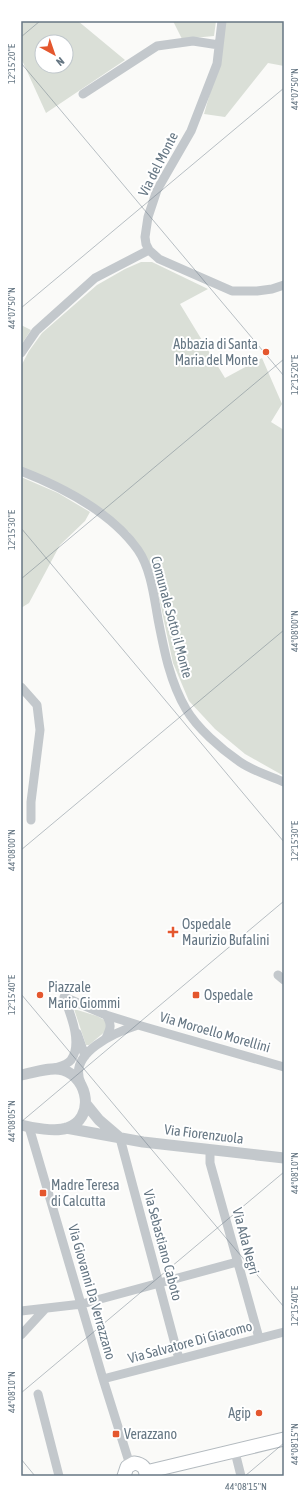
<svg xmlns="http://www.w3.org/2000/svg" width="305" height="1497" font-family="'Asap Condensed',sans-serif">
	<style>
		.green { fill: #dadfd7; fill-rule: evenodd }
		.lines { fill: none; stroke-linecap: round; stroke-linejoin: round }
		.secondary-casing { stroke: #b3babf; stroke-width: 15 }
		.minor { stroke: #c3c8cc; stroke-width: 9 }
		.tertiary { stroke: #c3c8cc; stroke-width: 11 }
		.secondary { stroke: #fff; stroke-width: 13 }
		.ticks { fill: none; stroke: #657683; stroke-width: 1; stroke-opacity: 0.45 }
		.poi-dot { fill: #e4572e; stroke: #fff; stroke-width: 1.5 }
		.labels { text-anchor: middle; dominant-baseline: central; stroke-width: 4; stroke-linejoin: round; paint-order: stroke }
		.street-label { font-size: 14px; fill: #657683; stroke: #fff }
		.poi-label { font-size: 14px; fill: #657683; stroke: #fff; text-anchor: start }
		.neatline { fill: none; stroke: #657683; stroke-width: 1.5 }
		.ticks-label { font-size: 10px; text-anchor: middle; fill: #657683 }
	</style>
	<rect width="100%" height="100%" fill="#fafaf8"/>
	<path class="green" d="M21,21H78L125,60L46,113L21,58ZM42,42H66V66H42Z
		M173,21H216L214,36L182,39Z
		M226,21H284V66L268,63L225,117L204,114L214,79Z
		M141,262H152L208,289L180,304L225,378L262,358L282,404L271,422L284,430V776L245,754L215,729L189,701L173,663L155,579L129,532L21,469V366L29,351L42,333L97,285L125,269Z
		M21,325L31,330L21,345Z
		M21,477L58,493L90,512L85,521L60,545L29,603L21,608Z
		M74,1009L97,1016L108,1022L107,1030L89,1045H86Z"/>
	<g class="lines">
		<defs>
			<path id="secondary" d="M146,1472L284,1439
				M124,1476L127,1467L134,1463C142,1464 146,1468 146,1476"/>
		</defs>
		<use href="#secondary" class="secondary-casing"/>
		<path class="minor" d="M222,21L217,64L191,131L157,190L148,217L145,237L146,244L149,250L159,259L232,291H257L272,289L284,285
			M83,94L157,46L193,41L219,45
			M21,353L36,331L95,278L149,250
			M21,471C62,487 112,513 138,550C151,569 154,597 158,619C164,650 170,682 186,709C197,728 221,749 240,762C253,771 270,776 284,782
			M21,687L37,705L40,730L31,802V820
			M278,975L284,980
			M64,997L106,1015L138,1025L284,1067
			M77,1033L85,1056
			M106,1038C111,1028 112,1024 106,1015
			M55,1068C61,1066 67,1065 71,1060C83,1043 70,1013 64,997
			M81,1083C67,1053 116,1032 138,1025
			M29,1127L103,1379L130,1465
			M120,1138L179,1359
			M210,1151V1163L259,1338
			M21,1311L82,1304L237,1262
			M21,1335L45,1309
			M103,1379L284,1332
			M38,1394L59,1476
			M235,1452L241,1476"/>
		<path class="tertiary" d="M21,1075C33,1073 51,1066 63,1070C89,1078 95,1119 67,1128C56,1132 32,1128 21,1125
			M86,1104L99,1120L120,1138
			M66,1128L143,1142L284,1158"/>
		<use href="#secondary" class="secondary"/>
	</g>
	<path class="ticks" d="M21,37L40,21M21,63L284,376M21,308L284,88M21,528L284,842M21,579L284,359M21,850L284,630M21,994L284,1307M21,1122L284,901M21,1393L284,1172M21,1459L35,1476M245,1476L284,1443"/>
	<g class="poi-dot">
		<circle cx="266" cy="352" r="4"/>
		<path d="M171 926h4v4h4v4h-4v4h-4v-4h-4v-4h4z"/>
		<circle cx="40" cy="995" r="4"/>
		<rect x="192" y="991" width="8" height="8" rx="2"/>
		<rect x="39" y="1189" width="8" height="8" rx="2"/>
		<circle cx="259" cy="1413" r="4"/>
		<rect x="112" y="1430" width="8" height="8" rx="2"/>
	</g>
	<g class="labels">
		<g class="street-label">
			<text transform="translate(158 164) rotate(-63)">Via del Monte</text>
			<text transform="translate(172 617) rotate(75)">Comunale Sotto il Monte</text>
			<text transform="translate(215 1032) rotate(16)">Via Moroello Morellini</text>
			<text transform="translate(204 1134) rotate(7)">Via Fiorenzuola</text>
			<text transform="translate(246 1241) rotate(75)">Via Ada Negri</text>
			<text transform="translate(163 1245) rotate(75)">Via Sebastiano Caboto</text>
			<text transform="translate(92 1292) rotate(74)">Via Giovanni Da Verrazzano</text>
			<text transform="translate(190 1342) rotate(-15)">Via Salvatore Di Giacomo</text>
		</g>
		<g class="poi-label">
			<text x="258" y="344" text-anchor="end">Abbazia di Santa<tspan x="258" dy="16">Maria del Monte</tspan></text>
			<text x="182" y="924">Ospedale<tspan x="182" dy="16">Maurizio Bufalini</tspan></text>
			<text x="48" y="987">Piazzale<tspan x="48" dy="16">Mario Giommi</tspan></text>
			<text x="204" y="995">Ospedale</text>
			<text x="51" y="1185">Madre Teresa<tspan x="51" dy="16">di Calcutta</tspan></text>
			<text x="251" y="1413" text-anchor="end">Agip</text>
			<text x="124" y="1434">Verazzano</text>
		</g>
	</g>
	<rect width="305" height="1497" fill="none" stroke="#ffffff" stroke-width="44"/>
	<g transform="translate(54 54) rotate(140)"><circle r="19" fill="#ffffff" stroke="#c1c8cd"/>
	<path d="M0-3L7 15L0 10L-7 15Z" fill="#e4572e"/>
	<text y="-6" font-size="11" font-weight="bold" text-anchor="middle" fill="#657683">N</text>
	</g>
	<rect x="22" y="22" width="261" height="1453" class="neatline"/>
	<g class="ticks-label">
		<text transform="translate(11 64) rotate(-90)" y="4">12°15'20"E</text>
		<text transform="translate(294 89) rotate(-90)" y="4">44°07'50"N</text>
		<text transform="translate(11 308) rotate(-90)" y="4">44°07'50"N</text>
		<text transform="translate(294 375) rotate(-90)" y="4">12°15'20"E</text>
		<text transform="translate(11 530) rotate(-90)" y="4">12°15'30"E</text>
		<text transform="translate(294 631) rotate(-90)" y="4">44°08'00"N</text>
		<text transform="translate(294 841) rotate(-90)" y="4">12°15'30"E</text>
		<text transform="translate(11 850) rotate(-90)" y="4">44°08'00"N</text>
		<text transform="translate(11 995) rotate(-90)" y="4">12°15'40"E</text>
		<text transform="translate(11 1121) rotate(-90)" y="4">44°08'05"N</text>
		<text transform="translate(294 1173) rotate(-90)" y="4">44°08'10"N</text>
		<text transform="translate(294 1306) rotate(-90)" y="4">12°15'40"E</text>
		<text transform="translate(11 1392) rotate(-90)" y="4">44°08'10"N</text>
		<text transform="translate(294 1444) rotate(-90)" y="4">44°08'15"N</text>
		<text x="246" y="1490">44°08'15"N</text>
	</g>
</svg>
